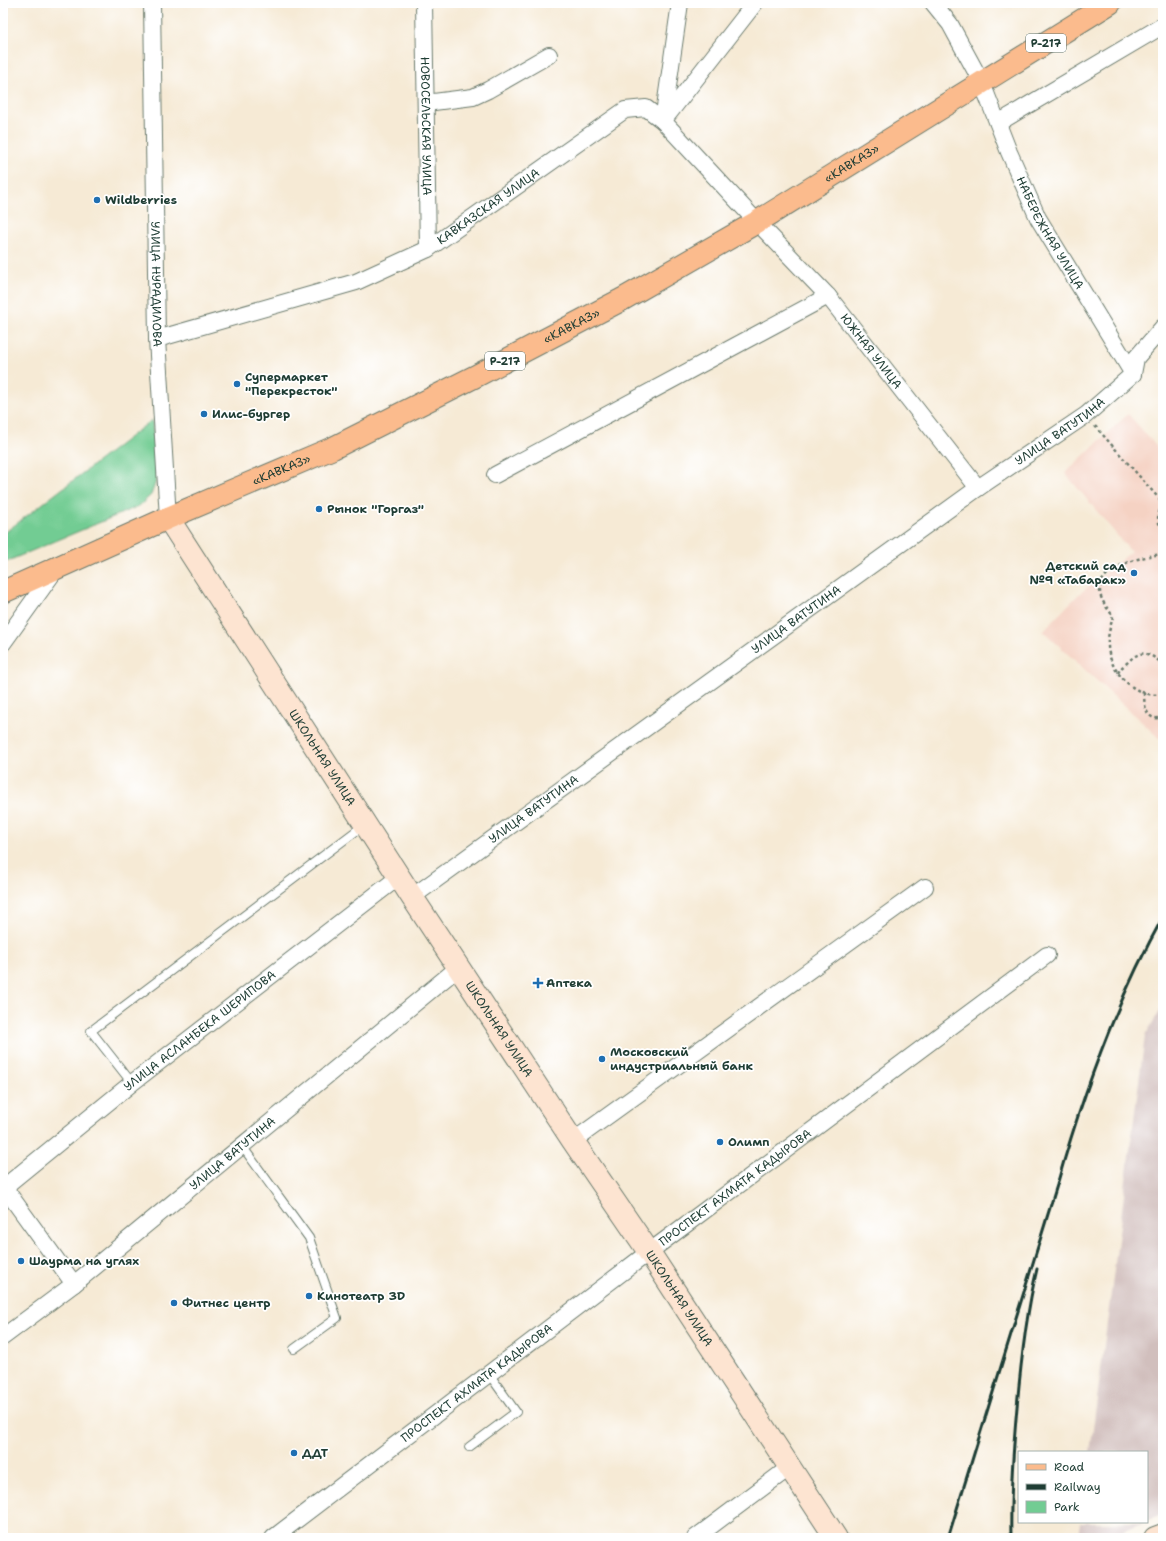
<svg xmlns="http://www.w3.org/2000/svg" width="1166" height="1541" font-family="'Shantell Sans',sans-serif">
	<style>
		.built { fill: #f5d2c3 }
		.industrial { fill: #d1bfbd }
		.green { fill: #72cc93; stroke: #488464 }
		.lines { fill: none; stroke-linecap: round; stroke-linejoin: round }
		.lane-casing { stroke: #6a7a6c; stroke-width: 10 }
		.street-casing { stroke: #6a7a6c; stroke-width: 18 }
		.secondary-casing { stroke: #6a7a6c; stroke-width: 24 }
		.primary-casing { stroke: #6a7a6c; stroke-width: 24 }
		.path { stroke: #6a7a6c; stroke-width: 2.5; stroke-dasharray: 3 3; stroke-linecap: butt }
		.lane { stroke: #fff; stroke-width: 8 }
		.street { stroke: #fff; stroke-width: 16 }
		.secondary { stroke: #fde4d1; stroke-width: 22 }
		.primary { stroke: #fbbb8d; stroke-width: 22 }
		.rail { stroke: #1f3d34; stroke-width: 3 }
		.poi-dot { fill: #1f6fb2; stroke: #fff; stroke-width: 1.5 }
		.labels { text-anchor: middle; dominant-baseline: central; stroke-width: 3.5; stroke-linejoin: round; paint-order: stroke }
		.shield { fill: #fff; stroke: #627771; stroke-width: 1 }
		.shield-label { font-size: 11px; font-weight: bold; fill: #1f3d34 }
		.street-label { font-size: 12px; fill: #1f3d34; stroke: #fff }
		.poi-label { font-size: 12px; font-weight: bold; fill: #1f3d34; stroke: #fff; text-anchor: start }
	</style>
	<rect width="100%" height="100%" fill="#fff"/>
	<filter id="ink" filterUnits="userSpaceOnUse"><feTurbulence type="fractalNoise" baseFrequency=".025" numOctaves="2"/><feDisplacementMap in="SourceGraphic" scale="8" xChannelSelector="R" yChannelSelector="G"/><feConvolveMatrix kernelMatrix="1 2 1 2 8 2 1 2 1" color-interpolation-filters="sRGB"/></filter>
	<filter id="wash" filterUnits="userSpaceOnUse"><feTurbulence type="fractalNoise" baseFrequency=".012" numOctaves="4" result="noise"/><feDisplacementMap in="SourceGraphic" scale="16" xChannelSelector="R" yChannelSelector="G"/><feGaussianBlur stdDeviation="0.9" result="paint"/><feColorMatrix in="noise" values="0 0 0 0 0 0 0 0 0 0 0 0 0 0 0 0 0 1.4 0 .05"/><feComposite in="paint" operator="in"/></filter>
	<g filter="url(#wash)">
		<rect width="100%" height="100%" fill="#f6ead5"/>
		<path class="built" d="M1128,414L1163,454V738L1161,740L1043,631L1078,595L1131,552L1065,473Z"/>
		<path class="industrial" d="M1163,1005V1514L1147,1521V1452H1090L1145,1036Z
			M1080,1522H1144L1107,1538H1078Z"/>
		<path class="green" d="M152,420L157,478L151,495L139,506L3,563V534Z"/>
	</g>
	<g filter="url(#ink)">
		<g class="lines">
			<defs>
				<path id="lane" d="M132,1083L91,1031L364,825
					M242,1146L309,1238L337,1318L294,1349
					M469,1447L516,1412L489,1374"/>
				<g id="street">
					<path id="s1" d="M152,3L157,339L168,518"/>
					<path id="s2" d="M424,3L428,249"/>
					<path id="s3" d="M680,3L663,121L757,222L828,296L978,488"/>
					<path id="s4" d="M933,3L950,24L982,83L1009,152L1038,218L1133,374"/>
					<path d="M426,103L473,97L488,90L549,55"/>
					<path d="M998,123L1162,26"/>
					<path id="s5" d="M157,339L356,282L428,249L625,110L646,108L663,121L755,3"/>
					<path d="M495,475L828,296"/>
					<path d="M3,643L56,569"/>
					<path id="s6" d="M412,897L978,488L1086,415L1133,374L1136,358L1163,327"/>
					<path d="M573,1141L925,887"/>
					<path d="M4,1187L74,1284"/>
					<path id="s7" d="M3,1188L132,1083L400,876"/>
					<path id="s8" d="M3,1337L74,1284L459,967"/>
					<path id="s9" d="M273,1538L649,1252L1047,955"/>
					<path d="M695,1538L790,1467"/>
				</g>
				<g id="secondary">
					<path id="s10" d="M168,518L412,897L573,1141L649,1252L836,1538"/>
					<path d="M1155,1538L1163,1535"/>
				</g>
				<g id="primary">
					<path id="s11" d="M3,592L168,518L333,448L476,376L623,299L757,222L1110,3"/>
				</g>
			</defs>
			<use href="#lane" class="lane-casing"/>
			<use href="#street" class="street-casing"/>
			<use href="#secondary" class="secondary-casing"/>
			<use href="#primary" class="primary-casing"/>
			<path class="path" d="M1095,426L1163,503
				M1163,505C1157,513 1156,521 1163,530
				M1163,554C1145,556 1098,566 1100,591C1100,600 1108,609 1113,616C1111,625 1107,636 1108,646C1109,672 1137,700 1163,694
				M1118,673C1120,669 1123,666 1127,663C1141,648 1149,653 1163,664
				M1144,693C1144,705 1146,723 1163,717"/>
			<use href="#lane" class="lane"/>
			<use href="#street" class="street"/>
			<use href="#secondary" class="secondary"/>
			<use href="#primary" class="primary"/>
			<path class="rail" d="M948,1538L1057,1185C1083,1093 1116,1001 1163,917
				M1011,1538C1010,1494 1013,1451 1017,1407C1021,1361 1026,1314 1037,1269"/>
		</g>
	</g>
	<g class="poi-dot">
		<circle cx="97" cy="200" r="4"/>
		<circle cx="237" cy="384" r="4"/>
		<circle cx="204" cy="414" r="4"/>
		<circle cx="319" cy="509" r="4"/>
		<circle cx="1134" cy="573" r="4"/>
		<path d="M536 977h4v4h4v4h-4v4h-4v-4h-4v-4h4z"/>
		<circle cx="602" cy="1059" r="4"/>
		<circle cx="720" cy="1142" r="4"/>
		<circle cx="21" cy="1261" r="4"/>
		<circle cx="309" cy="1296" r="4"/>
		<circle cx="174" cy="1303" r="4"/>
		<circle cx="294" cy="1453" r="4"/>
	</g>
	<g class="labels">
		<g class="shield">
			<rect x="1026" y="34" width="40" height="18" rx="3"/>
			<rect x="485" y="352" width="40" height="18" rx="3"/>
		</g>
		<g class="shield-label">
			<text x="1046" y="43">Р-217</text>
			<text x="505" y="361">Р-217</text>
		</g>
		<g class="street-label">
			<text stroke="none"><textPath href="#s2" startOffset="123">НОВОСЕЛЬСКАЯ УЛИЦА</textPath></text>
			<text stroke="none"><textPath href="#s11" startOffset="952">«КАВКАЗ»</textPath></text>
			<text stroke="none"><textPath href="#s5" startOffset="360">КАВКАЗСКАЯ УЛИЦА</textPath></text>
			<text stroke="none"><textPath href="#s4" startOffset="259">НАБЕРЕЖНАЯ УЛИЦА</textPath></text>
			<text stroke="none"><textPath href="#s1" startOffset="281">УЛИЦА НУРАДИЛОВА</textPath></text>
			<text stroke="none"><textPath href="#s11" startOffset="628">«КАВКАЗ»</textPath></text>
			<text stroke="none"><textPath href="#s3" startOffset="430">ЮЖНАЯ УЛИЦА</textPath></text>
			<text stroke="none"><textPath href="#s6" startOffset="798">УЛИЦА ВАТУТИНА</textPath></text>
			<text stroke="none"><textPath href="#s11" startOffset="304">«КАВКАЗ»</textPath></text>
			<text stroke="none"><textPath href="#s6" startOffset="474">УЛИЦА ВАТУТИНА</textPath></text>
			<text stroke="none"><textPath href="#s10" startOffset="285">ШКОЛЬНАЯ УЛИЦА</textPath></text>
			<text stroke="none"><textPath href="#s6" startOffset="150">УЛИЦА ВАТУТИНА</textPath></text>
			<text stroke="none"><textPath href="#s10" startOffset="609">ШКОЛЬНАЯ УЛИЦА</textPath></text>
			<text stroke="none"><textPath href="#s7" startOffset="252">УЛИЦА АСЛАНБЕКА ШЕРИПОВА</textPath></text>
			<text stroke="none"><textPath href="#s8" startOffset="294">УЛИЦА ВАТУТИНА</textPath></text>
			<text stroke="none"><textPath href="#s9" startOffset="580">ПРОСПЕКТ АХМАТА КАДЫРОВА</textPath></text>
			<text stroke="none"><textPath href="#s10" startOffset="933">ШКОЛЬНАЯ УЛИЦА</textPath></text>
			<text stroke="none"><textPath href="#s9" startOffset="256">ПРОСПЕКТ АХМАТА КАДЫРОВА</textPath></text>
		</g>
		<g class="poi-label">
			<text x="105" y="200">Wildberries</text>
			<text x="245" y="377">Супермаркет<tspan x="245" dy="14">"Перекресток"</tspan></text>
			<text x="212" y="414">Илис-бургер</text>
			<text x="327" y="509">Рынок "Горгаз"</text>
			<text x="1126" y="566" text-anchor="end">Детский сад<tspan x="1126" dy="14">№9 «Табарак»</tspan></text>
			<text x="546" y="983">Аптека</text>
			<text x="610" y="1052">Московский<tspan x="610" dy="14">индустриальный банк</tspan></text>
			<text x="728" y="1142">Олимп</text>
			<text x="29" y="1261">Шаурма на углях</text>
			<text x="317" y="1296">Кинотеатр 3D</text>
			<text x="182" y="1303">Фитнес центр</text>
			<text x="302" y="1453">ДДТ</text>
		</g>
	</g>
	<rect width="1166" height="1541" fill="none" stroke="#fff" stroke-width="16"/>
	<rect x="1018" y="1451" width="130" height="72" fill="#ffffff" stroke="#a5b1ae"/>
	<rect x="1026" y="1464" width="20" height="6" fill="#fbbb8d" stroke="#a5b1ae"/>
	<text x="1054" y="1471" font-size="12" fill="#1f3d34">Road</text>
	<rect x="1026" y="1484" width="20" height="6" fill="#1f3d34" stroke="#a5b1ae"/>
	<text x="1054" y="1491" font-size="12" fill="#1f3d34">Railway</text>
	<rect x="1026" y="1501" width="20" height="12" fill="#72cc93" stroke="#a5b1ae"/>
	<text x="1054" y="1511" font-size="12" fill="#1f3d34">Park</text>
</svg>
